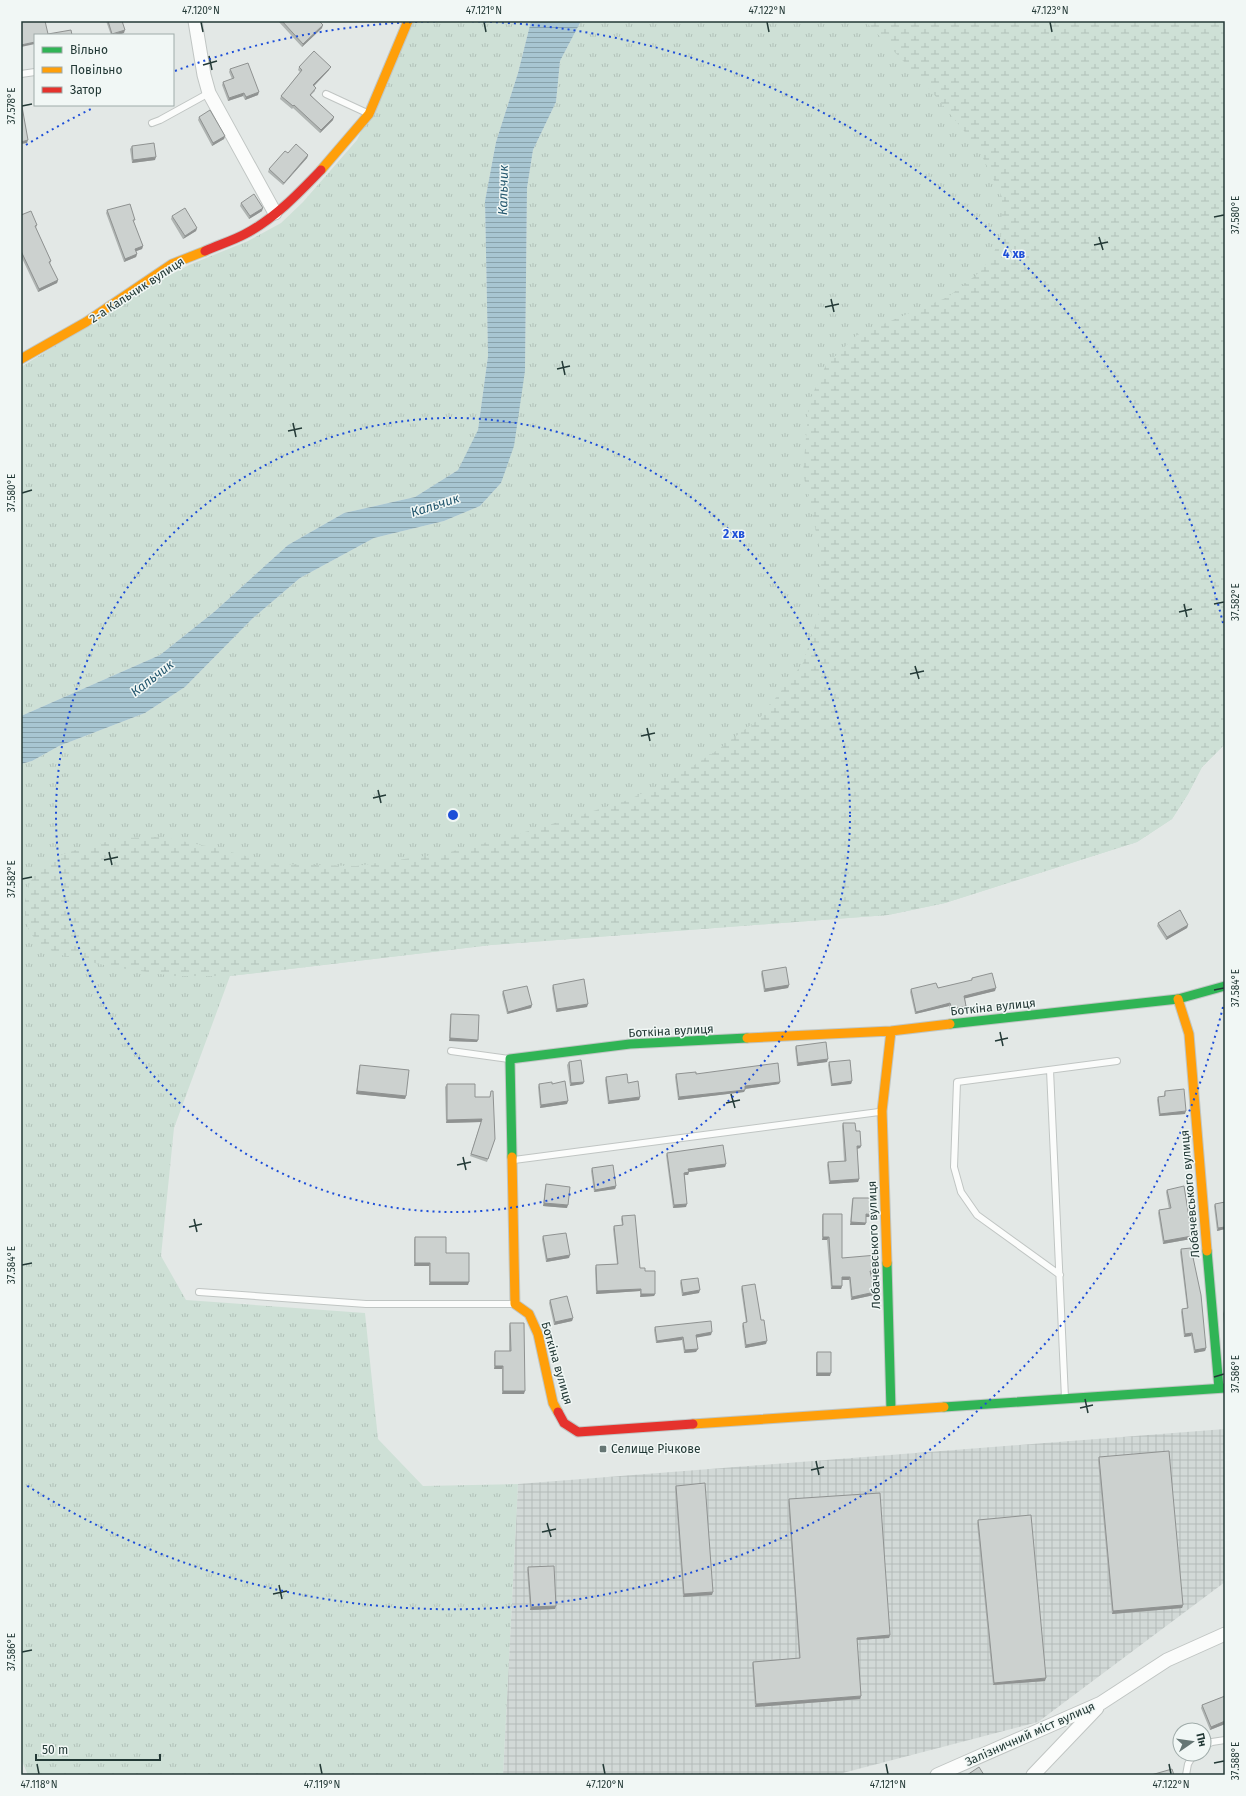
<svg xmlns="http://www.w3.org/2000/svg" width="1246" height="1796" font-family="'Fira Sans',sans-serif">
	<style>
		.industrial { fill: url(#industrial-grid) }
		.grass { fill: url(#grass-tufts) }
		.wetland { fill: url(#wetland-marsh) }
		.water { fill: url(#water-rules) }
		.lines { fill: none; stroke-linecap: round; stroke-linejoin: round }
		.lane-casing { stroke: #c0c5c3; stroke-width: 8 }
		.street-casing { stroke: #c0c5c3; stroke-width: 15 }
		.fast-casing { stroke: #c0c6c4; stroke-width: 11 }
		.slow-casing { stroke: #c0c6c4; stroke-width: 11 }
		.jam-casing { stroke: #c0c6c4; stroke-width: 11 }
		.lane { stroke: #fbfcfb; stroke-width: 6 }
		.street { stroke: #fbfcfb; stroke-width: 13 }
		.fast { stroke: #30b455; stroke-width: 9 }
		.slow { stroke: #ff9f0a; stroke-width: 9 }
		.jam { stroke: #e5322d; stroke-width: 9 }
		.wall { fill: #afb4b2 }
		.shaded-wall { fill: #8f9291 }
		.building { fill: #ccd1cf; stroke: #8f9291 }
		.ticks { fill: none; stroke: #233936; stroke-width: 1.5 }
		.ring { fill: none; stroke: #1d4ed8; stroke-width: 2; stroke-dasharray: 2 4 }
		.poi-dot { fill: #667674; stroke: #f1f7f5; stroke-width: 1.5 }
		.labels { text-anchor: middle; dominant-baseline: central; stroke-width: 3; stroke-linejoin: round; paint-order: stroke }
		.street-label { font-size: 12px; fill: #233936; stroke: #f1f7f5 }
		.poi-label { font-size: 12px; fill: #233936; stroke: #f1f7f5; text-anchor: start }
		.water-label { font-size: 13px; font-style: italic; fill: #24576e; stroke: #f1f7f5 }
		.centre { fill: #1d4ed8; stroke: #f1f7f5; stroke-width: 2 }
		.ring-label { font-size: 12px; text-anchor: middle; font-weight: bold; fill: #1d4ed8; stroke: #f1f7f5; stroke-width: 3; stroke-linejoin: round; paint-order: stroke }
		.neatline { fill: none; stroke: #233936; stroke-width: 1.5 }
		.ticks-label { font-size: 10px; text-anchor: middle; fill: #233936 }
	</style>
	<defs>
		<pattern id="industrial-grid" width="8" height="8" patternUnits="userSpaceOnUse"><rect width="8" height="8" fill="#d2d9d7"/><path d="M0 4h8M4 0v8" fill="none" stroke="#b4bbb9"/></pattern>
		<pattern id="grass-tufts" width="24" height="20" patternUnits="userSpaceOnUse"><rect width="24" height="20" fill="#cee0d6"/><path d="M3 7l-1-3M5 7V3M7 7l1-3M15 17l-1-3M17 17v-4M19 17l1-3" fill="none" stroke="#b1c1b8"/></pattern>
		<pattern id="wetland-marsh" width="20" height="14" patternUnits="userSpaceOnUse"><rect width="20" height="14" fill="#cee0d6"/><path d="M1 5h8M5 5V1M11 12h8M15 12V8" fill="none" stroke="#b1c1b8"/></pattern>
		<pattern id="water-rules" width="6" height="5" patternUnits="userSpaceOnUse"><rect width="6" height="5" fill="#a8c6d2"/><path d="M0 2.5h6" fill="none" stroke="#88a2ab"/></pattern>
	</defs>
	<rect width="100%" height="100%" fill="#e3e8e6"/>
	<path class="industrial" d="M1225,1429V1582L1038,1722L835,1775H503L518,1484Z"/>
	<path class="grass" d="M412,21H531L518,73L496,142L485,201L488,356L478,431L458,470L415,497L344,513L288,545L214,612L160,655L21,716V367L161,280L189,265L248,241L281,223L303,202L357,140Z
		M581,21H1225V744L1202,767L1188,794L1172,819L1137,842L945,903L888,915L491,945L230,976L174,1128L161,1256L186,1300L365,1313L378,1439L423,1486L518,1484L503,1775H28L21,1759V764L32,761L59,746L145,713L185,687L253,618L300,578L374,538L444,521L480,506L501,483L525,371L527,188L533,150L556,102L560,61Z"/>
	<path class="wetland" d="M865,21H1225V744L1202,767L1188,794L1172,819L1137,842L945,903L888,915L491,945L230,976H174L113,967L64,956L43,947L30,933L25,919V901L30,882L43,864L63,854L89,846L122,838L162,837L211,847L277,864L356,866L446,853L536,829L628,800L672,779L713,753L759,719L803,663L820,610V550L803,473L809,402L826,365L857,335L948,297L981,271L1001,241L1002,197L978,148L927,86Z"/>
	<path class="water" d="M531,21H581L560,61L556,102L533,150L527,188L525,371L514,446L501,483L480,506L444,521L374,538L300,578L253,618L185,687L145,713L59,746L32,761L21,764V716L160,655L214,612L288,545L344,513L415,497L458,470L478,430L488,356L485,201L496,142L518,73Z"/>
	<g class="lines">
		<defs>
			<path id="lane" d="M21,74L35,72
				M326,94L367,113
				M152,123L160,120L209,93
				M451,1051L509,1059
				M1050,1070L1065,1398
				M514,1160L879,1112
				M1060,1275L977,1215L961,1192L954,1167L957,1082L1117,1061
				M199,1292L366,1304H513
				M1204,1746L1212,1742L1225,1740
				M1186,1775L1188,1764L1194,1754"/>
			<path id="street" d="M195,21L204,75L209,93L275,213
				M937,1775L1101,1703L1167,1660L1225,1634
				M1033,1775L1097,1708"/>
			<path id="fast" d="M950,1024L1178,999L1225,986
				M512,1157L510,1059L630,1044L747,1038
				M1207,1251L1219,1388
				M887,1263L891,1410
				M944,1407L1225,1388"/>
			<path id="slow" d="M321,170L369,114L408,21
				M21,359L86,322L172,264L205,251
				M1178,999L1189,1034L1207,1251
				M747,1038L891,1031L950,1024
				M512,1157L515,1304L529,1314L538,1334L553,1403L558,1412
				M887,1263L882,1111L891,1031
				M693,1424L944,1407"/>
			<path id="jam" d="M205,251C218,245 232,241 245,234C274,219 298,194 321,170
				M558,1412L564,1423L578,1432L693,1424"/>
		</defs>
		<use href="#lane" class="lane-casing"/>
		<use href="#street" class="street-casing"/>
		<use href="#fast" class="fast-casing"/>
		<use href="#slow" class="slow-casing"/>
		<use href="#jam" class="jam-casing"/>
		<use href="#lane" class="lane"/>
		<use href="#street" class="street"/>
		<use href="#fast" class="fast"/>
		<use href="#slow" class="slow"/>
		<use href="#jam" class="jam"/>
	</g>
	<path class="wall" d="M106,21H122L124,33L118,35H111Z
		M278,21H319L322,28L302,47Z
		M299,67L329,70L314,86L315,91L311,95L333,120L320,133L293,108L292,109L280,99L281,96L300,72L298,70Z
		M230,69L258,95L245,100L243,96L228,101L222,85L223,82L232,79L229,72Z
		M199,117L225,136L224,139L212,146L198,120Z
		M132,146L155,160L132,163L130,149Z
		M288,153L308,155L307,158L283,185L268,172L269,169Z
		M241,203L262,211L249,219L240,206Z
		M107,210L134,223L143,246L142,249L136,251L137,254L136,257L124,262L106,213Z
		M21,215L37,225L36,228L51,261L50,264L58,280L57,283L38,292L21,256Z
		M172,216L197,228L196,231L183,239L171,219Z
		M1158,923L1188,925L1187,928L1166,940L1157,926Z
		M762,971L789,985L788,988L764,992L761,974Z
		M972,978L995,991L965,998L966,1006L965,1008L950,1011L949,1006L915,1014L910,992L911,989L938,988L971,981Z
		M553,985L587,1007L556,1012L552,988Z
		M503,991L532,1005L531,1008L507,1014L502,994Z
		M451,1014L477,1042L449,1041L450,1017Z
		M796,1046L827,1062L797,1066L795,1048Z
		M569,1062L583,1084L570,1086L567,1065Z
		M829,1062L852,1081L851,1084L831,1086L828,1065Z
		M360,1065L406,1096L405,1099L356,1094L359,1068Z
		M676,1074H696L779,1084L745,1089L744,1092L678,1100L675,1077Z
		M606,1077L628,1083L640,1097L639,1100L608,1104L605,1080Z
		M447,1084L475,1097L495,1139L487,1162L470,1156L481,1122L446,1123L445,1087Z
		M539,1084H552L567,1104L540,1108L538,1087Z
		M1165,1091L1185,1114L1159,1116L1157,1100L1158,1097L1164,1096V1094Z
		M843,1123L856,1131L861,1146L860,1148L857,1149L859,1179L858,1182L829,1184L827,1165L828,1162L844,1161L842,1126Z
		M667,1153L726,1164L725,1167L689,1172L688,1175H685L686,1207L673,1208L666,1155Z
		M592,1168L616,1186L615,1189L594,1192L591,1171Z
		M546,1184L567,1208L543,1206L545,1187Z
		M1167,1190L1192,1236L1191,1239L1163,1244L1158,1213L1159,1210L1169,1209L1166,1192Z
		M853,1198L875,1217H866L865,1225H850L852,1200Z
		M1225,1202V1229L1217,1231L1214,1206L1215,1204Z
		M823,1214L842,1258L876,1274H870L874,1295L851,1300L849,1280H842V1286L841,1289H831L827,1240H822V1216Z
		M622,1216L640,1268L645,1271L655,1294L654,1296L640,1297V1291L596,1294L595,1268L596,1265L617,1264L613,1229L614,1226L622,1225L621,1219Z
		M543,1236L569,1258L546,1262L542,1239Z
		M415,1237L446,1253L468,1285H429V1266H414V1240Z
		M1181,1249L1206,1348L1205,1351L1194,1353L1191,1336L1184,1337L1181,1312L1182,1309L1187,1308L1180,1252Z
		M681,1280L699,1293L682,1296L680,1283Z
		M742,1286L761,1320L766,1344L745,1348L742,1326L743,1323H746L741,1289Z
		M550,1300L573,1318L572,1321L554,1325L549,1303Z
		M1224,1311H1225V1334L1223,1314Z
		M510,1323L524,1394H502V1369H494V1354L495,1351H509V1326Z
		M655,1327L711,1335L696,1337V1352L684,1353L682,1340L656,1343L654,1330Z
		M817,1352L830,1376H816V1354Z
		M1099,1457L1183,1605L1182,1608L1112,1614L1098,1460Z
		M676,1486L712,1595L683,1597L675,1488Z
		M789,1499L890,1635L889,1638L857,1640L861,1696L860,1699L755,1707L752,1664L753,1662L799,1658L788,1502Z
		M978,1520L1045,1681L993,1685L977,1523Z
		M528,1567L555,1609L530,1610L527,1570Z
		M1225,1696V1724L1210,1730L1201,1708L1202,1705Z"/>
	<path class="shaded-wall" d="M323,25L322,28L302,47L303,44Z
		M125,30L124,33L118,35H112Z
		M35,42V44L21,47V45Z
		M331,67L329,70L312,88L313,85Z
		M259,92L258,95L245,100L246,97Z
		M244,93L243,96L228,101L229,98Z
		M127,105H137L127,106Z
		M334,117L333,120L320,133L321,130Z
		M225,136L224,139L212,146L213,143Z
		M28,140L27,143L21,144V142Z
		M308,155L307,158L283,185L284,183Z
		M156,157L155,160L132,163L133,160Z
		M263,208L262,211L249,219L250,216Z
		M197,228L196,231L183,239L185,236Z
		M143,246L142,249L134,252L135,249Z
		M137,254L136,257L124,262L125,259Z
		M58,280L57,283L38,292L39,289Z
		M1188,925L1187,928L1166,940L1167,937Z
		M789,985L788,988L764,992L765,989Z
		M996,988L995,991L963,999L964,996Z
		M950,1003L949,1006L915,1014L916,1012Z
		M588,1004L587,1007L556,1012L557,1009Z
		M532,1005L531,1008L507,1014L508,1012Z
		M966,1006L965,1008L950,1011L952,1009Z
		M450,1038L478,1040L477,1042L449,1041Z
		M828,1059L827,1062L797,1066L798,1063Z
		M852,1081L851,1084L831,1086L832,1084Z
		M584,1082L583,1084L570,1086L571,1083Z
		M780,1082L779,1084L744,1089L745,1086Z
		M745,1090L744,1092L678,1100L679,1097Z
		M357,1091L406,1096L405,1099L356,1094Z
		M640,1097L639,1100L608,1104L609,1101Z
		M568,1101L567,1104L540,1108L541,1105Z
		M1186,1111L1185,1114L1159,1116L1160,1114Z
		M482,1119L481,1122L446,1123L447,1120Z
		M857,1146H861L860,1148L856,1149Z
		M726,1164L725,1167L689,1172L688,1175H683L684,1173L688,1169Z
		M859,1179L858,1182L829,1184L830,1181Z
		M616,1186L615,1189L594,1192L595,1190Z
		M544,1203L568,1205L567,1208L543,1206Z
		M687,1204L686,1207L673,1208L674,1205Z
		M866,1214L876,1215L875,1217H865Z
		M851,1222L866,1223L865,1225H850Z
		M1225,1227V1229L1217,1231L1218,1228Z
		M1192,1236L1191,1239L1163,1244L1164,1241Z
		M823,1237H829L827,1240H822Z
		M570,1255L569,1258L546,1262L547,1259Z
		M415,1263H430L429,1266H414Z
		M870,1271H877L876,1274H869Z
		M842,1277H850L849,1280H841Z
		M430,1282H469L468,1285H429Z
		M832,1286H842L841,1289H831Z
		M641,1289L640,1291L596,1294L597,1291Z
		M700,1290L699,1293L682,1296L683,1293Z
		M875,1292L874,1295L851,1300L852,1297Z
		M641,1294H655L654,1296L640,1297Z
		M573,1318L572,1321L554,1325L555,1322Z
		M712,1332L711,1335L695,1338L696,1335Z
		M1192,1333L1191,1336L1184,1337L1185,1334Z
		M683,1337L682,1340L656,1343L657,1341Z
		M767,1341L766,1344L745,1348L746,1345Z
		M1206,1348L1205,1351L1194,1353L1195,1350Z
		M698,1349L696,1352L684,1353L685,1350Z
		M495,1366H503L502,1369H494Z
		M817,1373H831L830,1376H816Z
		M503,1391H525L524,1394H502Z
		M713,1592L712,1595L683,1597L684,1594Z
		M1183,1605L1182,1608L1112,1614L1113,1611Z
		M556,1606L555,1609L530,1610L531,1607Z
		M890,1635L889,1638L856,1640L857,1638Z
		M1046,1678L1045,1681L993,1685L994,1683Z
		M861,1696L860,1699L755,1707L756,1704Z
		M1225,1721V1724L1210,1730L1211,1727Z"/>
	<path class="building" d="M21,21H45L48,34L71,30L72,35H35V42L21,45Z
		M108,21H122L125,30L112,34Z
		M282,21H319L323,25L303,44Z
		M314,51L331,67L313,85L316,88L310,95L334,117L321,130L294,105L293,106L281,96L302,70L299,67Z
		M248,63L259,92L246,97L244,93L229,98L223,82L234,78L230,69Z
		M21,101L28,140L21,142Z
		M210,110L225,136L213,143L199,117Z
		M154,143L156,157L133,160L132,146Z
		M296,144L308,155L284,183L269,169L285,151L288,153Z
		M254,194L263,208L250,216L241,203Z
		M130,204L135,220H133L143,246L135,249L137,254L125,259L107,210Z
		M185,208L197,228L185,236L172,216Z
		M31,211L37,225L35,226L51,261L49,262L58,280L39,289L21,251V215Z
		M1180,910L1188,925L1167,937L1158,923Z
		M786,967L789,985L765,989L762,971Z
		M992,973L996,988L964,996L966,1006L952,1009L950,1003L916,1012L911,989L936,983L938,988L972,980V978Z
		M584,979L588,1004L557,1009L553,985Z
		M527,986L532,1005L508,1012L503,991Z
		M451,1014L479,1015L478,1040L450,1038Z
		M826,1042L828,1059L798,1063L796,1046Z
		M581,1060L584,1082L571,1083L569,1062Z
		M850,1060L852,1081L832,1084L829,1062Z
		M778,1063L780,1082L745,1086V1090L679,1097L676,1074L696,1072V1074Z
		M360,1065L409,1070L406,1096L357,1091Z
		M627,1074L628,1083L638,1081L640,1097L609,1101L606,1077Z
		M565,1081L568,1101L541,1105L539,1084L552,1082V1084Z
		M447,1084H475V1097H490L491,1091H493L495,1139L488,1159L471,1154L482,1119L447,1120Z
		M1184,1089L1186,1111L1160,1114L1158,1097L1165,1096V1091Z
		M843,1123H855L856,1131H860L861,1146H857L859,1179L830,1181L828,1162L846,1161Z
		M723,1145L726,1164L688,1169L689,1172L684,1173L687,1204L674,1205L667,1153Z
		M613,1165L616,1186L595,1190L592,1168Z
		M546,1184L570,1187L568,1205L544,1203Z
		M1184,1186L1192,1236L1164,1241L1159,1210L1171,1208L1167,1190Z
		M853,1198H875L876,1215L866,1214V1223L851,1222Z
		M1225,1202V1227L1218,1228L1215,1204Z
		M823,1214H842V1258L877,1255V1271H870L875,1292L852,1297L850,1277H842V1286H832L829,1237H823Z
		M635,1215L640,1268H645V1271H655V1294H641V1289L597,1291L596,1265L618,1264L614,1226L623,1225L622,1216Z
		M566,1233L570,1255L547,1259L543,1236Z
		M415,1237H446V1253H469V1282H430V1263H415Z
		M1191,1248L1201,1295L1206,1348L1195,1350L1192,1333L1185,1334L1182,1309L1188,1308L1181,1249Z
		M698,1278L700,1290L683,1293L681,1280Z
		M755,1284L761,1320H764L767,1341L746,1345L743,1323L747,1322L742,1286Z
		M567,1296L573,1318L555,1322L550,1300Z
		M711,1321L712,1332L696,1335L698,1349L685,1350L683,1337L657,1341L655,1327Z
		M510,1323H524L525,1391H503V1366H495V1351H511Z
		M817,1352H831V1373H817Z
		M1169,1451L1183,1605L1113,1611L1099,1457Z
		M705,1483L713,1592L684,1594L676,1486Z
		M880,1493L890,1635L857,1638L861,1696L756,1704L753,1662L800,1658L789,1499Z
		M1031,1515L1046,1678L994,1683L978,1520Z
		M554,1566L556,1606L531,1607L528,1567Z
		M1225,1696V1721L1211,1727L1202,1705Z
		M979,1767L984,1775H967Z
		M1172,1769L1174,1775H1151Z"/>
	<path class="ticks" d="M201,22L203,32M484,22L486,32M767,22L769,32M1050,22L1052,32M209,56L212,70M203,65L217,61M22,106L32,104M1214,217L1224,215M1099,237L1103,250M1094,245L1108,242M831,299L834,312M825,307L839,304M562,361L565,375M557,369L570,366M293,423L296,437M288,431L302,428M22,493L32,490M1184,604L1187,617M1214,604L1224,602M1179,612L1192,609M915,666L919,679M910,674L924,671M647,728L650,741M641,736L655,733M378,790L381,803M373,798L386,795M109,852L112,865M104,860L118,857M22,879L32,877M1214,990L1224,988M1000,1032L1003,1046M995,1041L1008,1038M731,1094L735,1108M726,1103L740,1100M463,1157L466,1170M457,1165L471,1162M194,1219L197,1232M189,1227L202,1224M22,1265L32,1263M1214,1377L1224,1374M1085,1399L1088,1413M1080,1408L1093,1405M816,1461L819,1475M811,1470L824,1467M547,1523L551,1537M542,1532L556,1529M279,1585L282,1599M273,1594L287,1591M22,1652L32,1650M1214,1763L1224,1761M37,1764L39,1774M320,1764L322,1774M603,1764L605,1774M886,1764L888,1774M1169,1764L1171,1774"/>
	<g class="ring">
		<circle cx="453" cy="815" r="397"/>
		<path d="M1223 1007A794 794 0 0 1 26 1485M26 145A794 794 0 0 1 93 108M175 71A794 794 0 0 1 446 21M460 21A794 794 0 0 1 1223 623"/>
	</g>
	<rect class="poi-dot" x="599" y="1445" width="8" height="8" rx="2"/>
	<g class="labels">
		<g class="street-label">
			<text transform="translate(137 290) rotate(-33)">2-а Кальчик вулиця</text>
			<text transform="translate(993 1007) rotate(-6)">Боткіна вулиця</text>
			<text transform="translate(671 1031) rotate(-3)">Боткіна вулиця</text>
			<text transform="translate(1190 1194) rotate(-95)">Лобачевського вулиця</text>
			<text transform="translate(874 1245) rotate(-92)">Лобачевського вулиця</text>
			<text transform="translate(557 1363) rotate(74)">Боткіна вулиця</text>
			<text transform="translate(1030 1734) rotate(-24)">Залізничний міст вулиця</text>
		</g>
		<g class="poi-label">
			<text x="611" y="1449">Селище Річкове</text>
		</g>
		<g class="water-label">
			<text transform="translate(503 190) rotate(-89)">Кальчик</text>
			<text transform="translate(435 505) rotate(-18)">Кальчик</text>
			<text transform="translate(152 678) rotate(-38)">Кальчик</text>
		</g>
	</g>
	<circle cx="453" cy="815" r="6" class="centre"/>
	<g class="ring-label">
		<text x="1014" y="258">4 хв</text>
		<text x="734" y="538">2 хв</text>
	</g>
	<rect width="1246" height="1796" fill="none" stroke="#f1f7f5" stroke-width="44"/>
	<rect x="34" y="34" width="140" height="72" fill="#f1f7f5" stroke="#9faba9"/>
	<rect x="42" y="47" width="20" height="6" fill="#30b455" stroke="#9faba9"/>
	<text x="70" y="54" font-size="12" fill="#233936">Вільно</text>
	<rect x="42" y="67" width="20" height="6" fill="#ff9f0a" stroke="#9faba9"/>
	<text x="70" y="74" font-size="12" fill="#233936">Повільно</text>
	<rect x="42" y="87" width="20" height="6" fill="#e5322d" stroke="#9faba9"/>
	<text x="70" y="94" font-size="12" fill="#233936">Затор</text>
	<g transform="translate(1192 1742) rotate(77)"><circle r="19" fill="#f1f7f5" stroke="#9faba9"/>
	<path d="M0-3L7 15L0 10L-7 15Z" fill="#667674"/>
	<text y="-6" font-size="11" font-weight="bold" text-anchor="middle" fill="#233936">Пн</text>
	</g>
	<path d="M36 1754v6h124v-6" fill="none" stroke="#233936" stroke-width="2"/>
	<text x="42" y="1754" font-size="12" fill="#233936" stroke="#f1f7f5" stroke-width="3" paint-order="stroke">50 m</text>
	<rect x="22" y="22" width="1202" height="1752" class="neatline"/>
	<g class="ticks-label">
		<text x="201" y="14">47.120°N</text>
		<text x="484" y="14">47.121°N</text>
		<text x="767" y="14">47.122°N</text>
		<text x="1050" y="14">47.123°N</text>
		<text transform="translate(11 106) rotate(-90)" y="4">37.578°E</text>
		<text transform="translate(1235 215) rotate(-90)" y="4">37.580°E</text>
		<text transform="translate(11 493) rotate(-90)" y="4">37.580°E</text>
		<text transform="translate(1235 602) rotate(-90)" y="4">37.582°E</text>
		<text transform="translate(11 879) rotate(-90)" y="4">37.582°E</text>
		<text transform="translate(1235 988) rotate(-90)" y="4">37.584°E</text>
		<text transform="translate(11 1265) rotate(-90)" y="4">37.584°E</text>
		<text transform="translate(1235 1374) rotate(-90)" y="4">37.586°E</text>
		<text transform="translate(11 1652) rotate(-90)" y="4">37.586°E</text>
		<text transform="translate(1235 1761) rotate(-90)" y="4">37.588°E</text>
		<text x="39" y="1788">47.118°N</text>
		<text x="322" y="1788">47.119°N</text>
		<text x="605" y="1788">47.120°N</text>
		<text x="888" y="1788">47.121°N</text>
		<text x="1171" y="1788">47.122°N</text>
	</g>
</svg>
